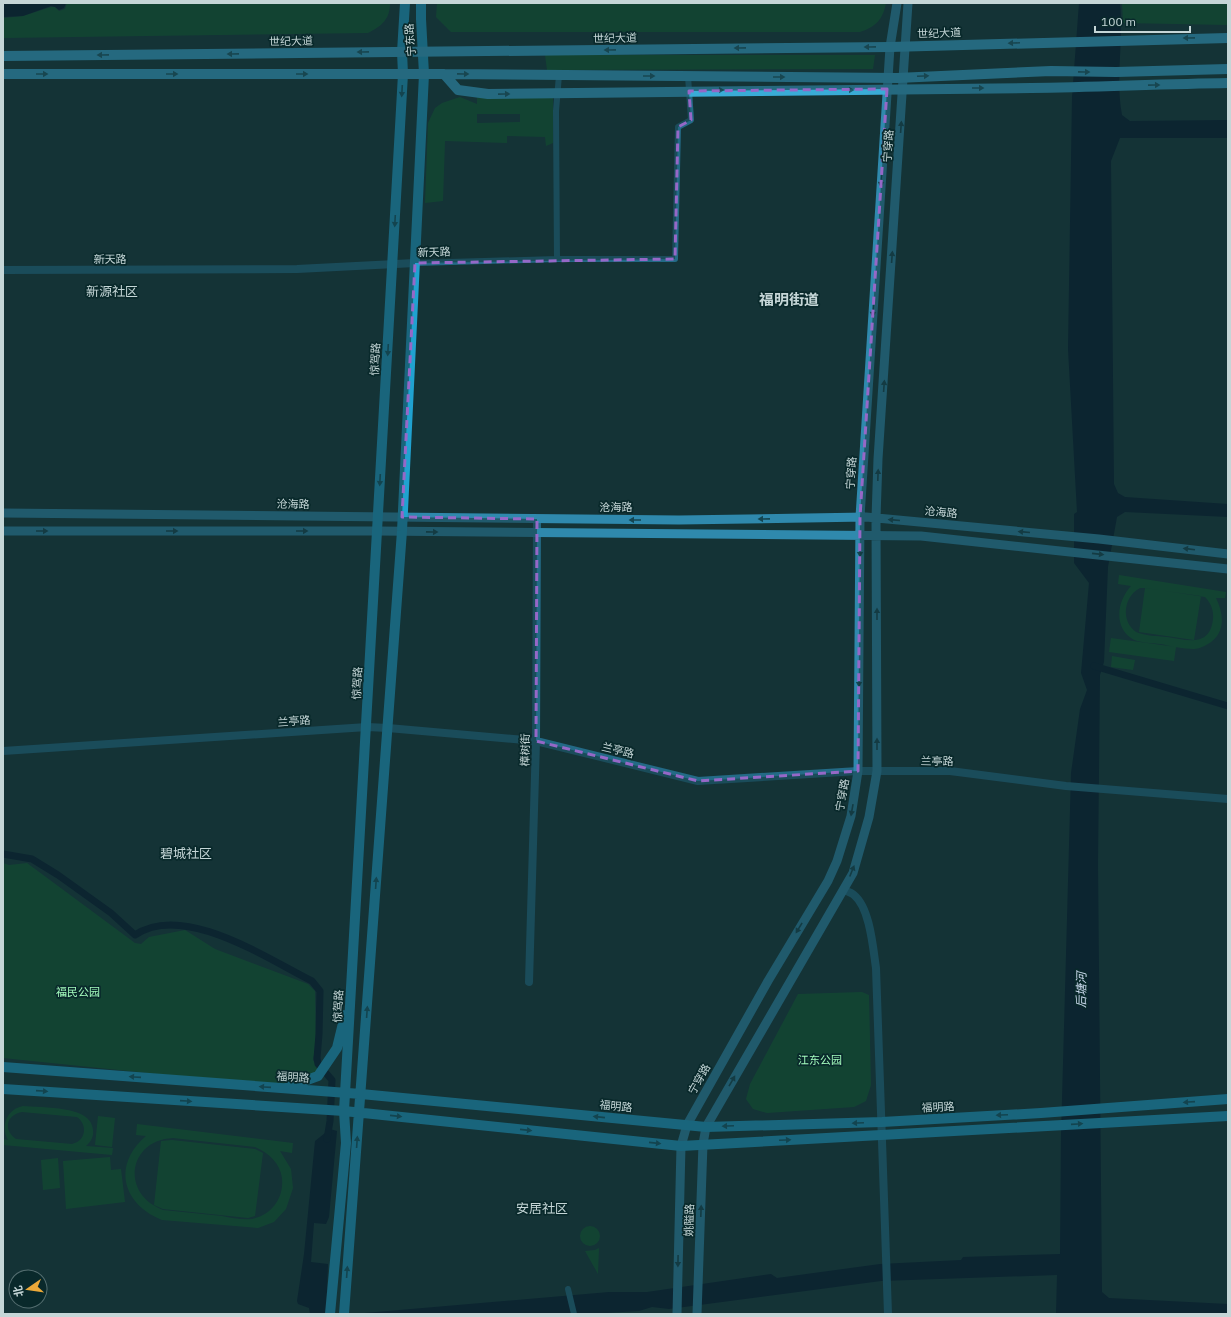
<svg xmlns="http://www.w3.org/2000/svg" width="1231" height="1317" font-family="'IBM Plex Sans','Noto Sans SC',sans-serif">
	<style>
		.green { fill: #11582e; fill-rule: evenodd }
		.water { fill: #031429 }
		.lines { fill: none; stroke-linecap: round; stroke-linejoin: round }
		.canal { stroke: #031429; stroke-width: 7 }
		.minor { stroke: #236a86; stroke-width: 6 }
		.tertiary { stroke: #236a86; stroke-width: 8 }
		.secondary { stroke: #2f89ad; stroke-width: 9 }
		.primary { stroke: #20a2d0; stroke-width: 10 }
		.trunk { stroke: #3aacd7; stroke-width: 10 }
		.oneway { fill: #1d5d70 }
		.oneway2 { fill: #12596d }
		.oneway3 { fill: #144652 }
		.marked { fill: none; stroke: #9568c7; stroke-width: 3; stroke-dasharray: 8 5; stroke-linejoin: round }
		.labels { text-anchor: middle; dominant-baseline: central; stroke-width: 3.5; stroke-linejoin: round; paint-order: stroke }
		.street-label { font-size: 11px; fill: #c5d6d7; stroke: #09292b }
		.park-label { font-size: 11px; fill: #a4fcbd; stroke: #09292b }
		.water-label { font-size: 12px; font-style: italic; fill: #cad9ec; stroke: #09292b }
		.quarter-label { font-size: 13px; fill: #c5d6d7; stroke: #09292b }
		.district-label { font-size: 15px; font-weight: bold; fill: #c5d6d7; stroke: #09292b }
	</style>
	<rect width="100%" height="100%" fill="#143336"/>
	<path class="green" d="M67,3H390C390,19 382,26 368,33L3,38V18L23,16L51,7H55L59,11L65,9Z
		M437,3H886C883,19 876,27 860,32H451L436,17Z
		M1122,3H1228V25L1123,23Z
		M545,55H875L873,69L547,70Z
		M477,96L553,98V143L546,146L545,137L507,136V143L445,141L443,201L425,203L428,123L435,108L442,103L460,97L477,104ZM477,114H520V122L477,123Z
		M1119,575L1226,592L1225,598H1216C1224,614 1226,633 1208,644C1204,646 1199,649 1194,649C1183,649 1171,646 1161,644C1152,643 1138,643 1131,638C1113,625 1118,600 1131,586L1118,584ZM1140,588H1146L1205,597C1211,603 1214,611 1213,619C1210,648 1186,640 1167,637C1157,636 1145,636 1136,632C1120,621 1124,596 1140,588Z
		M1145,588L1201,596L1194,640L1139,632Z
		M1111,638L1176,647L1174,661L1109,652Z
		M1112,656L1135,660L1133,670L1111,667Z
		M3,863L9,865L27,863L135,943L141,944L149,937L185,930L215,949L308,984L315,991L316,1046L313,1060L320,1072L283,1087L3,1058Z
		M862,992L869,995L871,1085L866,1101L854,1107L767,1113L753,1109L746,1099L750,1084L798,994Z
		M23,1106C42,1108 92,1105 93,1130C94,1136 91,1142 86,1146L113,1148L112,1155L3,1145V1139L8,1140C0,1126 7,1109 23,1106ZM22,1112L77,1117C88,1125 86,1141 72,1144L16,1139C3,1130 6,1115 22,1112Z
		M98,1116L115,1118L112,1147L95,1145Z
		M137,1124L293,1143L292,1153L280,1151L291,1169L293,1188L286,1209L274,1222L258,1228L162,1220C122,1204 112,1165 146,1136L136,1135ZM173,1138L255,1147C269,1153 280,1163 282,1178C284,1198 272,1215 252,1219C243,1220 231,1218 222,1216C202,1214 183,1212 163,1210C120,1194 128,1140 173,1138Z
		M172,1140L255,1149L263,1153L255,1216L248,1218L163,1209L154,1205L161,1141Z
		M110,1157L111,1170L121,1169L125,1202L66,1209L63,1161Z
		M58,1158L60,1188L43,1190L41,1160Z
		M580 1236a10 10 0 1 1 20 0a10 10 0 1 1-20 0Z
		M599,1248L598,1274L585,1251L595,1250Z"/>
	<path class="water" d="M3,3H66L64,8L59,10L55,7L51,6L23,16L3,17Z
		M1079,3H1120C1124,41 1115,78 1122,115L1130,121L1228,120V138H1120L1111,161L1114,484L1118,493L1125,497L1228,504V517L1125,512L1117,517L1108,567L1104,662L1100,675L1098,864L1102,1292L1109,1298L1228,1304V1314H1056L1057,1275L881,1281L669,1309L652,1307L639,1311L589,1314H353L609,1292H647L771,1274L777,1278L880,1264L961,1260L963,1257L1060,1254L1061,1136L1071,773L1080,709L1087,690L1081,673L1089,583L1074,563V514L1077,512L1068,349L1072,97Z
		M330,1129L337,1131L329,1217L326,1224L314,1223L311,1262L328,1264L326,1314H310L309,1308L298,1304L297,1301L304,1254L315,1141Z"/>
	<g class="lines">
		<path class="canal" d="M1094,666L1228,706
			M3,854L32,859L58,875L111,913L135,935C183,902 266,958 312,981L320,991L319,1034L317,1058L318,1064L332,1080L330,1121L327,1139"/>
		<path class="minor" d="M557,259L556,111L559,75
			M415,263L557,259H675L678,127L691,120L688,76
			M568,1289L574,1314"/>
		<path class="tertiary" d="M3,270L297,269L415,263
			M3,751L367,727L388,728L536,741L698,781L858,771H950L1066,786L1228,799
			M843,890C846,891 851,892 854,895C870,908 873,948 876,968L888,1314
			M529,982L536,741L537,519"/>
		<path class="secondary" d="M3,513L679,520L866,517L1099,539L1228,554
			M3,531H377L921,536L1228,569
			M677,1314L681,1146L687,1125L768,981L828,881L837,861L851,816L858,771L860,517L890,47L897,3
			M697,1314L703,1144L706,1127L853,873L869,817L877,771L876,518L878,459L908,3"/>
		<path class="primary" d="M3,1067L361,1094L706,1127L882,1122L1041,1113L1228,1099
			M288,1087L318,1076L337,1048L345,1015
			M3,1089L344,1111L681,1146L1228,1116
			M330,1314L346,1143L344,1111L403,74L402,52L405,3
			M344,1314L402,531L424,74L421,19V3"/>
		<path class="trunk" d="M3,56L890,47L1228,38
			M3,74H444L897,78L1051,71L1116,72L1228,69
			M444,74L458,90L488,94C669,91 850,91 1031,88C1097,87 1162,84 1228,83"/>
	</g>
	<defs><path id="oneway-solid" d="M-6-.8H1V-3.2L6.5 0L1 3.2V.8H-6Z"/></defs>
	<g class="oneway">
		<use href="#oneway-solid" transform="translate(1189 38) rotate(179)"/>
		<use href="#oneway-solid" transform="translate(1014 43) rotate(178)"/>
		<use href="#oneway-solid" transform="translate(870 47) rotate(179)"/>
		<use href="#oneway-solid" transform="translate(740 48) rotate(179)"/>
		<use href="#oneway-solid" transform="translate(610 50) rotate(179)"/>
		<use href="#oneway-solid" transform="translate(363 52) rotate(179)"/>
		<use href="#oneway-solid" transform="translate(233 54) rotate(179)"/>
		<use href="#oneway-solid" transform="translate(103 55) rotate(179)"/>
		<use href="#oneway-solid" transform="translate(1084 72) rotate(1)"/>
		<use href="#oneway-solid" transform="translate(42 74)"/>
		<use href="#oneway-solid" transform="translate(172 74)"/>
		<use href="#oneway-solid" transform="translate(302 74)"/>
		<use href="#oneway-solid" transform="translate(463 74) rotate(1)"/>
		<use href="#oneway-solid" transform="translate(649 76)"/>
		<use href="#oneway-solid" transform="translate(923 76) rotate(-2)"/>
		<use href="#oneway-solid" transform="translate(779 77)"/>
		<use href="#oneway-solid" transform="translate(1154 85) rotate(-1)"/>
		<use href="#oneway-solid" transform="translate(978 88)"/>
		<use href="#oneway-solid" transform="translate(718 90) rotate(-1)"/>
		<use href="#oneway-solid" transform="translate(848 90) rotate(-1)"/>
		<use href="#oneway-solid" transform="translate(504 94) rotate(-1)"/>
	</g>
	<g class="oneway2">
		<use href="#oneway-solid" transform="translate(402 91) rotate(93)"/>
		<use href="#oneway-solid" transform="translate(395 221) rotate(93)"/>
		<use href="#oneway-solid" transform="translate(388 350) rotate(93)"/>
		<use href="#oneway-solid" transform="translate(380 480) rotate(93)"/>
		<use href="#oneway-solid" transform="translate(376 883) rotate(-86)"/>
		<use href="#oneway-solid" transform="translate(367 1012) rotate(-86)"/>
		<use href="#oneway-solid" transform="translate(135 1077) rotate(-176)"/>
		<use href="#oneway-solid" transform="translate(265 1087) rotate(-176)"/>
		<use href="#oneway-solid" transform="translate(42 1091) rotate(4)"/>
		<use href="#oneway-solid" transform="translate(186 1101) rotate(4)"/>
		<use href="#oneway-solid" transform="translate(1189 1102) rotate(176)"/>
		<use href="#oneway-solid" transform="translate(1002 1115) rotate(177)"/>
		<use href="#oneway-solid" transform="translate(396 1116) rotate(6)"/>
		<use href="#oneway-solid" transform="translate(599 1117) rotate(-174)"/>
		<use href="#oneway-solid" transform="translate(858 1123) rotate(178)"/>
		<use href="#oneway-solid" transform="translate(1077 1124) rotate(-4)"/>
		<use href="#oneway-solid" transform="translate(728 1126) rotate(178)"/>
		<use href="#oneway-solid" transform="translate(526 1130) rotate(6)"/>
		<use href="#oneway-solid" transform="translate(785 1140) rotate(-3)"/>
		<use href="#oneway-solid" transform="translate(357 1142) rotate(-86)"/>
		<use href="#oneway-solid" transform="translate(655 1143) rotate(6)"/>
		<use href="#oneway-solid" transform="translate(347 1272) rotate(-86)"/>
	</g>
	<g class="oneway3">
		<use href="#oneway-solid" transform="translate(901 127) rotate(-86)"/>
		<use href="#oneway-solid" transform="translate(881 181) rotate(94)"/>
		<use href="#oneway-solid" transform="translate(892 257) rotate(-86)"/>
		<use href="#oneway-solid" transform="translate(873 311) rotate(94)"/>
		<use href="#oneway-solid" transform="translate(884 386) rotate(-86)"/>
		<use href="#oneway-solid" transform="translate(878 475) rotate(-88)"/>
		<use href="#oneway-solid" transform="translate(764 519) rotate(179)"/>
		<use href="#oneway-solid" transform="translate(635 520) rotate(-180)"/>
		<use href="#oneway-solid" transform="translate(894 520) rotate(-175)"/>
		<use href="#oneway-solid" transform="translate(42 531)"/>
		<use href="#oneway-solid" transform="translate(172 531)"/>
		<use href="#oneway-solid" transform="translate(302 531)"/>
		<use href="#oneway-solid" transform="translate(432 532) rotate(1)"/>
		<use href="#oneway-solid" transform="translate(1024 532) rotate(-175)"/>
		<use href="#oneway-solid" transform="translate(1189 549) rotate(-173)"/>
		<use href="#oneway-solid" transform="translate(860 551) rotate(90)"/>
		<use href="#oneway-solid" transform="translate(1098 554) rotate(6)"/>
		<use href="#oneway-solid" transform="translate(877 614) rotate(-90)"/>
		<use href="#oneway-solid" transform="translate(859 681) rotate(90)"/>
		<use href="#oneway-solid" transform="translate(877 744) rotate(-90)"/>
		<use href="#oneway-solid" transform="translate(852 810) rotate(100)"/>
		<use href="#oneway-solid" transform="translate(852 871) rotate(-68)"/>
		<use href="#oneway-solid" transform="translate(799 928) rotate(121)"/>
		<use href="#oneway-solid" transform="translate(732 1081) rotate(-60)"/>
		<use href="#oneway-solid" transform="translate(701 1211) rotate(-88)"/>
		<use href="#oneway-solid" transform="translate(678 1261) rotate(91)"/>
	</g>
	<path d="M0 0H1231V1317H0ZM887,89L860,517L858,771L698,781L536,741L537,519L402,517L415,263L675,259L678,127L691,120L689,91Z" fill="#143336" fill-opacity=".55" fill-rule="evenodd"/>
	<path class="marked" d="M887,89L860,517L858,771L698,781L536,741L537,519L402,517L415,263L675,259L678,127L691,120L689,91Z"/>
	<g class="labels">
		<g class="street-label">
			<text transform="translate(939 33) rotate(-2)">世纪大道</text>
			<text transform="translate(615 38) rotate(-1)">世纪大道</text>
			<text transform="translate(410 40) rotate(-94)">宁东路</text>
			<text transform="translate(291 41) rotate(-1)">世纪大道</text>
			<text transform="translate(888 146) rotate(-86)">宁穿路</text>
			<text transform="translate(434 252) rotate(-2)">新天路</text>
			<text x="110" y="259">新天路</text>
			<text transform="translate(375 359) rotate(-87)">惊驾路</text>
			<text transform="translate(851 473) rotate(-86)">宁穿路</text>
			<text transform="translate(293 504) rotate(1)">沧海路</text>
			<text x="616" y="507">沧海路</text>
			<text transform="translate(941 512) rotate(5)">沧海路</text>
			<text transform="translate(357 683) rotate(-87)">惊驾路</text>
			<text transform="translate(294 721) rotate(-4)">兰亭路</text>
			<text transform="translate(525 750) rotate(-89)">樟树街</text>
			<text transform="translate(618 750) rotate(14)">兰亭路</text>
			<text transform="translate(937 761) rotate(1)">兰亭路</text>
			<text transform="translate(842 795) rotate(-80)">宁穿路</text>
			<text transform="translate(338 1006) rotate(-87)">惊驾路</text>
			<text transform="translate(293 1077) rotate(4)">福明路</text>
			<text transform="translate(699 1079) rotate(-61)">宁穿路</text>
			<text transform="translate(616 1106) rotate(6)">福明路</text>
			<text transform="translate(938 1107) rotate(-3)">福明路</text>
			<text transform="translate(689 1220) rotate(-88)">姚隘路</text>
		</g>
		<g class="park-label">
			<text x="78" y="992">福民公园</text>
			<text x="820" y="1060">江东公园</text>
		</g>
		<g class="water-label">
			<text transform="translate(1081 990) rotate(-89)">后塘河</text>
		</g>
		<g class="quarter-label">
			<text x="112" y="291">新源社区</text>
			<text x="186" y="853">碧城社区</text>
			<text x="542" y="1208">安居社区</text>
		</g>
		<g class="district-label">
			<text x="789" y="299">福明街道</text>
		</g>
	</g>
	<rect width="1231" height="1317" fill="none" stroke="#c5d6d7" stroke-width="8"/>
	<g transform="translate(28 1289) rotate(257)"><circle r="19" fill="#09292b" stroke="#546e70"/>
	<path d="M0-3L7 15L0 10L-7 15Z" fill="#eba939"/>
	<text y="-6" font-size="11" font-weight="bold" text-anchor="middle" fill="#c5d6d7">北</text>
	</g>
	<path d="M1095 26v6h95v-6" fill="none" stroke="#c5d6d7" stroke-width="2"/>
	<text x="1101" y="26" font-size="12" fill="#c5d6d7" stroke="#09292b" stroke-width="3" paint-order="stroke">100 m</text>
</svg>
